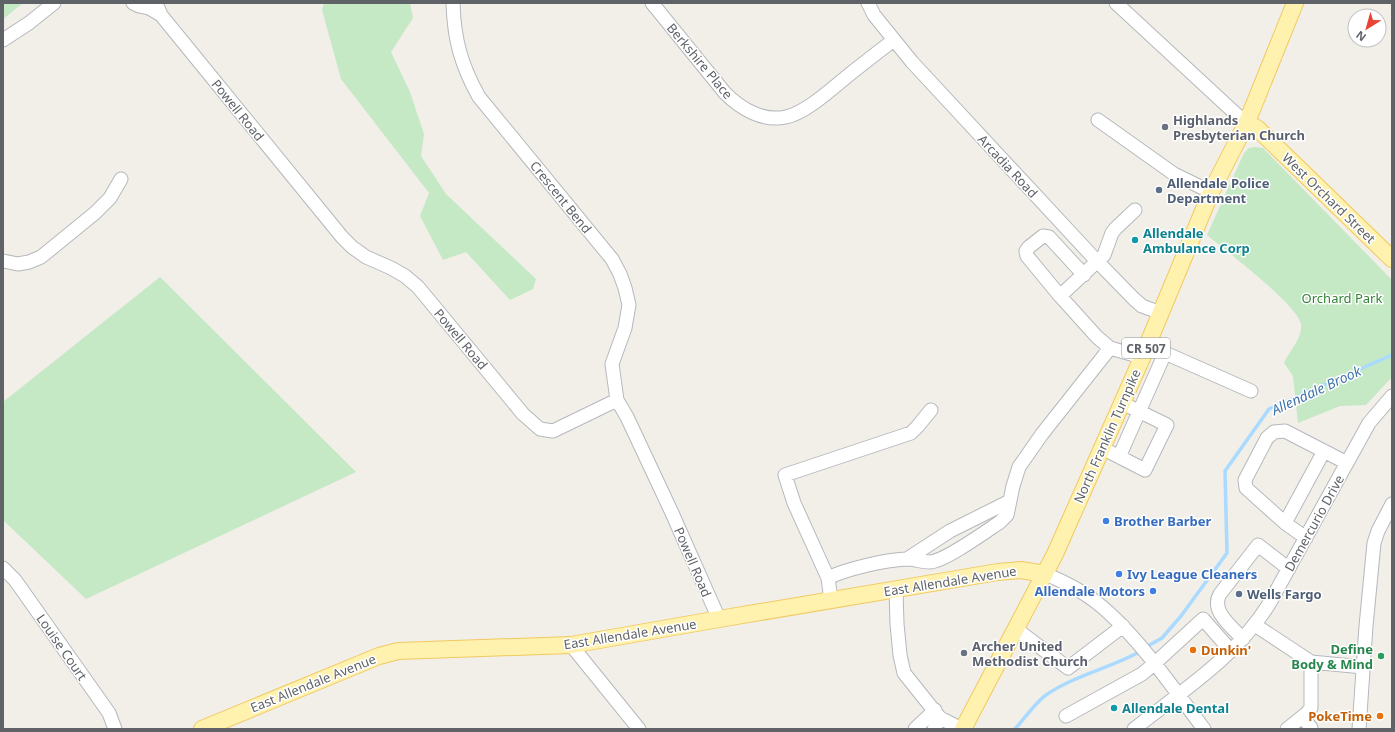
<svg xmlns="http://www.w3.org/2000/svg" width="1395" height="732" font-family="'Noto Sans',sans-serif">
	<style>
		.green { fill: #c5e8c5 }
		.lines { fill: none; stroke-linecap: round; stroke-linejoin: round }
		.stream { stroke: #aadaff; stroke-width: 3.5 }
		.minor-casing { stroke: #b5b8bc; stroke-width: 15 }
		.major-casing { stroke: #f2c960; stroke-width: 18 }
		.minor { stroke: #fff; stroke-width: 13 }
		.major { stroke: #fff2af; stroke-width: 16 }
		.worship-dot { fill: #6b7280; stroke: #fff; stroke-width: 1.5 }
		.service-dot { fill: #5c6f8a; stroke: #fff; stroke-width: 1.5 }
		.culture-dot { fill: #0f9aa8; stroke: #fff; stroke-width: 1.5 }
		.shop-dot { fill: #3f7fe0; stroke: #fff; stroke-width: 1.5 }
		.food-dot { fill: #e8710a; stroke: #fff; stroke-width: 1.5 }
		.leisure-dot { fill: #2e9e5b; stroke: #fff; stroke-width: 1.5 }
		.labels { text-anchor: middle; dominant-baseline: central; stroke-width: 3; stroke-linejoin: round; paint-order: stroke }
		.shield { fill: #fff; stroke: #8f9295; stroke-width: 1 }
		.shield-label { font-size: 12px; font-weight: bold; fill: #5f6368 }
		.street-label { font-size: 13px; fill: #5f6368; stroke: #fff }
		.worship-label { font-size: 13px; font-weight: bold; fill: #5b616d; stroke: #fff; text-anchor: start }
		.service-label { font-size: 13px; font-weight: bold; fill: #4e5e75; stroke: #fff; text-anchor: start }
		.culture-label { font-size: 13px; font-weight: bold; fill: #0d838f; stroke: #fff; text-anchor: start }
		.park-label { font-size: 13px; fill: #348238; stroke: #fff }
		.shop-label { font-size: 13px; font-weight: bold; fill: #366cbe; stroke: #fff; text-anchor: start }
		.leisure-label { font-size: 13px; font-weight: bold; fill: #27864d; stroke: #fff; text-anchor: end }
		.food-label { font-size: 13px; font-weight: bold; fill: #c56008; stroke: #fff; text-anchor: start }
		.water-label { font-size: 14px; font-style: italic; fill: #4174aa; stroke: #fff }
	</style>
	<rect width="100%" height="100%" fill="#f1efe8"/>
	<path class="green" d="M3,3H23L3,19Z
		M324,3H410L413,18L391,52L410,92L424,134L421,156L446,194L536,279L533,289L510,300L466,252L443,260L420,216L429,193L341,79L322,10Z
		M1256,147L1263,148L1392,280V377L1366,405L1340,406L1298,423L1293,376L1284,363C1289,351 1303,338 1301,324C1298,305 1225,250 1207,235L1244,153L1249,148Z
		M160,277L356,472L86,599L3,520V402Z"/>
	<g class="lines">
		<path class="stream" d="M1146,647L1162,638L1181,616L1227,553L1225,471L1269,409L1392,355
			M1015,729C1024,719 1036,702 1046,695C1075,675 1111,668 1141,651"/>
		<defs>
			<path id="minor" d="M133,3L139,6L149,8L161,15
				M156,3L161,15L342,237L352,247L366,257L391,268L405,276L418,287L523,414L540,429L553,431L617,400
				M453,3C454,39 461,65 479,97L612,259L620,274L625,288L629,305L625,328L612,364L617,400L627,417L672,513L719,619
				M652,3L725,93C741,109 763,122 786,117C806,113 834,87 850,74C864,63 879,51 894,40
				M868,3L874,15L912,62L1093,257L1134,299L1142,306L1161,313
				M1116,3L1237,115L1247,122
				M3,40L29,23L54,3
				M1098,120L1174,174L1211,192
				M3,261L18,264L29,262L41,257L95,213L110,198L121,179
				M1084,275L1049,237L1043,236L1029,247L1026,251L1027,256L1060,296L1097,337L1110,348
				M1060,296L1104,255L1112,233L1115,229L1135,210
				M1102,448L1145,470L1167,425L1122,403
				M1119,457L1165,353L1251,391
				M1285,523L1324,451
				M1306,538L1285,523L1246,488L1245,480L1267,438L1274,432L1285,431L1347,463
				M907,559L950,531L1010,501
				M3,568L15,580L109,713L115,729
				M1045,574C1068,583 1091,596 1109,613C1145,646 1175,691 1204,729
				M828,578L794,503L785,475L911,433L917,427L931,410
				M896,590L897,624L900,655L904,673L940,718L962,729
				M831,600L828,578C846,569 885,560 906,559C914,559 922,562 930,562C945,561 985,532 1000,522L1007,515L1013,486L1019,467L1042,434L1110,348L1131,354L1142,358
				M1255,625L1311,662L1363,667
				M1016,629L1068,668L1123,626
				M1243,639C1232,627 1210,611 1220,594L1258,545L1289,569
				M571,645L639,729
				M1066,716L1142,674L1154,664L1203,619L1231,651
				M1303,717L1311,728
				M915,729L935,710
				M934,729L940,718
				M1134,729C1182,691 1236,657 1269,604L1369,423L1392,396
				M1287,729L1307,713L1311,708V662
				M1359,729L1366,626L1374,543L1378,531L1392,504"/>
			<path id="major" d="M1247,122L1258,129L1392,259
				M202,729L379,656L398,651L571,645L719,619L998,572L1021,570L1045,574
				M963,729L1055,554L1142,358L1211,192L1247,122L1295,3"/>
		</defs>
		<use href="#minor" class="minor-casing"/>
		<use href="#major" class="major-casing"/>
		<use href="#minor" class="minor"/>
		<use href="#major" class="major"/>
	</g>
	<g class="worship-dot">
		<circle cx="1165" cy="127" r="4"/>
		<circle cx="964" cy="653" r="4"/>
	</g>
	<g class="service-dot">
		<circle cx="1159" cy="190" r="4"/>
		<circle cx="1239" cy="594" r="4"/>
	</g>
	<g class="culture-dot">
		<circle cx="1135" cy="240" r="4"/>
		<circle cx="1114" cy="708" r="4"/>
	</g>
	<g class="shop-dot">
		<circle cx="1106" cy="521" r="4"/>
		<circle cx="1119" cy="574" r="4"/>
		<circle cx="1153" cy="591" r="4"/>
	</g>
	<g class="food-dot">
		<circle cx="1193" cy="650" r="4"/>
		<circle cx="1380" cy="716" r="4"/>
	</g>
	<circle class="leisure-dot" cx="1381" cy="656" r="4"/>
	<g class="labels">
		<rect class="shield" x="1122" y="338" width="48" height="20" rx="3"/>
		<g class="shield-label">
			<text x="1146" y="348">CR 507</text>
		</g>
		<g class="street-label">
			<text transform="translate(700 61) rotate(50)">Berkshire Place</text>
			<text transform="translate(238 110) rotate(51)">Powell Road</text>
			<text transform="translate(1008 166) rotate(47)">Arcadia Road</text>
			<text transform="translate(561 197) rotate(51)">Crescent Bend</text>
			<text transform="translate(1329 198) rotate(44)">West Orchard Street</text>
			<text transform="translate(461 339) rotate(50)">Powell Road</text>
			<text transform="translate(1107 436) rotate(-66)">North Franklin Turnpike</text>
			<text transform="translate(1314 523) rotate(-61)">Demercurio Drive</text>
			<text transform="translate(693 562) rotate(67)">Powell Road</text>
			<text transform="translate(950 581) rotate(-9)">East Allendale Avenue</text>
			<text transform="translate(630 634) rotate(-9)">East Allendale Avenue</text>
			<text transform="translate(62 647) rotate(55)">Louise Court</text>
			<text transform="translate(313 683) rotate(-22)">East Allendale Avenue</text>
		</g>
		<g class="worship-label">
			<text x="1173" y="120">Highlands<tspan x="1173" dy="15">Presbyterian Church</tspan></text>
			<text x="972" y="646">Archer United<tspan x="972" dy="15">Methodist Church</tspan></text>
		</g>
		<g class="service-label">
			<text x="1167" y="183">Allendale Police<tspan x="1167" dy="15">Department</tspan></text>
			<text x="1247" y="594">Wells Fargo</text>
		</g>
		<g class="culture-label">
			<text x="1143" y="233">Allendale<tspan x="1143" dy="15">Ambulance Corp</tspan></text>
			<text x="1122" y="708">Allendale Dental</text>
		</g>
		<g class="park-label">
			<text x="1342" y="298">Orchard Park</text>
		</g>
		<g class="shop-label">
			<text x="1114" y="521">Brother Barber</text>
			<text x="1127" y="574">Ivy League Cleaners</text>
			<text x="1145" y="591" text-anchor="end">Allendale Motors</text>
		</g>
		<g class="leisure-label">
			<text x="1373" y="649">Define<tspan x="1373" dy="15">Body &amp; Mind</tspan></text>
		</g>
		<g class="food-label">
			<text x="1201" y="650">Dunkin'</text>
			<text x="1372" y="716" text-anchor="end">PokeTime</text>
		</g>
		<g class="water-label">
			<text transform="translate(1316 390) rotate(-25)">Allendale Brook</text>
		</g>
	</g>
	<rect width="1395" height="732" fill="none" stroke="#5f6368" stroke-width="8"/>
	<g transform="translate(1367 28) rotate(217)"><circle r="19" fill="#ffffff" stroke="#bfc1c3"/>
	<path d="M0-3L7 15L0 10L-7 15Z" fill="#ea4335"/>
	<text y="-6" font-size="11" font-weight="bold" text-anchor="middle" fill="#5f6368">N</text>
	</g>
</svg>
